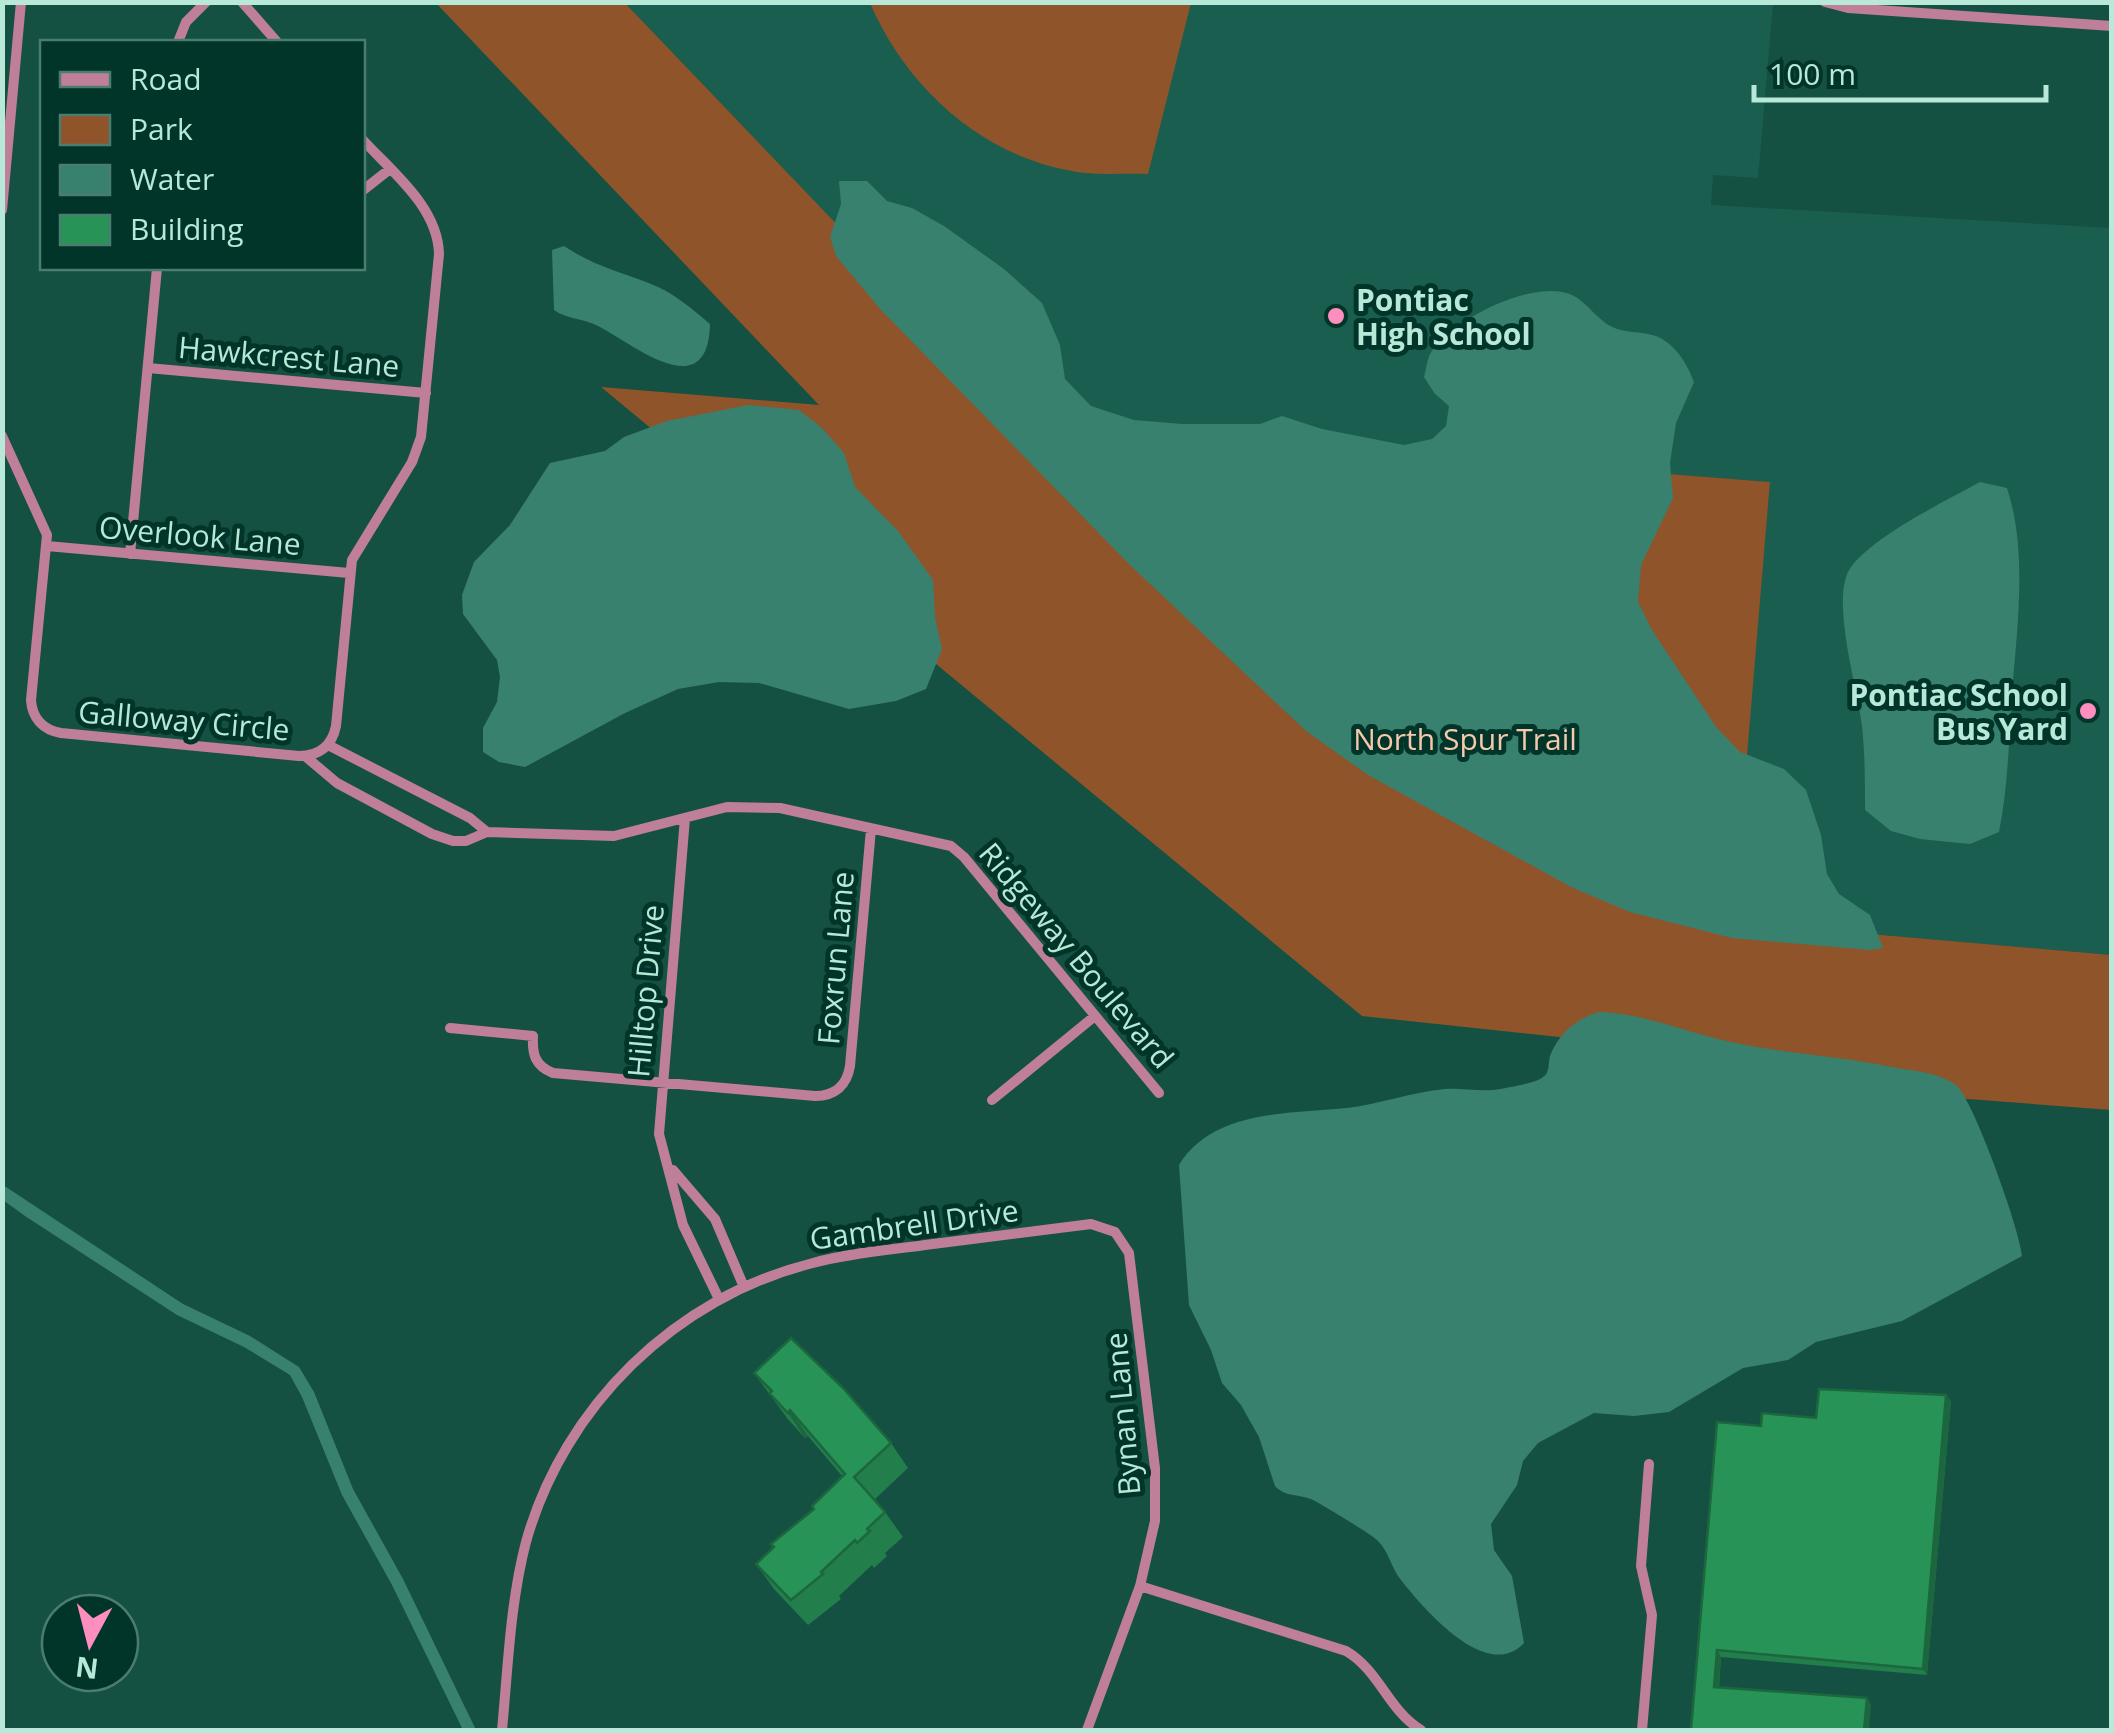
<svg xmlns="http://www.w3.org/2000/svg" width="2114" height="1733" font-family="'Open Sans',sans-serif">
	<style>
		.built { fill: #1a5e4f }
		.green { fill: #90542a }
		.water { fill: #38816e }
		.lines { fill: none; stroke-linecap: round; stroke-linejoin: round }
		.street { stroke: #c07f99; stroke-width: 10 }
		.wall { fill: #227e4b }
		.shaded-wall { fill: #1c673d }
		.building { fill: #289357; stroke: #1c673d; stroke-width: 2.5 }
		.poi-dot { fill: #fe8ebe; stroke: #02352a; stroke-width: 4 }
		.labels { text-anchor: middle; dominant-baseline: central; stroke-width: 10; stroke-linejoin: round; paint-order: stroke }
		.poi-label { font-size: 30px; font-weight: bold; fill: #b7e8d8; stroke: #02352a; text-anchor: start }
		.street-label { font-size: 30px; fill: #b7e8d8; stroke: #02352a }
		.park-label { font-size: 30px; fill: #f6c9ac; stroke: #02352a }
	</style>
	<rect width="100%" height="100%" fill="#155143"/>
	<path class="built" d="M625,3H1773L1758,178L1713,175L1711,205L2111,228V955L1732,922L1770,482L1027,423Z"/>
	<path class="green" d="M436,3H625L1027,423L1770,482L1733,922L2111,955V1110L1719,1080L1720,1054L1362,1016L601,387L819,405Z
		M870,3H1191L1148,174C1127,173 1106,175 1085,173C987,161 908,91 870,3Z"/>
	<path class="water" d="M839,181H867L887,201L912,208L944,226L1004,269L1042,303L1060,345L1065,379L1091,406L1134,420L1182,424H1260L1282,416L1322,429L1404,445L1432,439L1446,426L1449,406L1435,394L1424,377C1426,370 1427,360 1430,354C1450,320 1537,276 1574,296C1590,305 1598,322 1617,329C1626,332 1638,332 1648,334C1672,338 1686,361 1694,382L1676,423L1670,463L1673,498L1641,565L1638,602L1652,630L1716,727L1740,752L1784,769L1806,790L1821,835L1827,874L1839,894L1870,915L1883,948L1870,950L1732,938L1630,912L1571,887L1368,775L1306,731L1130,565L881,310L836,256L830,237L841,204Z
		M564,246C594,266 618,271 651,284C673,292 692,309 710,324C708,408 632,343 598,326C583,318 568,320 554,310L552,250Z
		M748,405L799,410L822,428L844,453L855,487L898,531L933,580L935,617L942,649L926,689L896,701L849,709L759,683L719,682L678,689L625,713L525,767L499,762L483,752V728L497,702L500,677L497,660L463,614L462,595L474,562L510,525L550,463L605,451L624,437L667,421Z
		M1980,482L2007,488C2028,552 2017,627 2012,694C2009,740 2008,787 1999,832L1970,844L1920,839L1891,831L1865,810C1865,782 1865,754 1862,726C1858,690 1829,596 1851,567C1874,536 1945,501 1980,482Z
		M1600,1012C1644,1014 1683,1031 1726,1041C1780,1053 1837,1056 1892,1067C1912,1071 1940,1072 1957,1086C1974,1102 2020,1230 2022,1256L1902,1321L1816,1342L1788,1360L1743,1368L1669,1412L1634,1416L1594,1413L1538,1443L1523,1461L1517,1485L1491,1524L1494,1550L1512,1576L1524,1643C1487,1683 1424,1609 1401,1580C1391,1568 1389,1551 1377,1540C1371,1534 1318,1502 1311,1499C1298,1494 1285,1497 1275,1486L1259,1437L1241,1405L1222,1383L1211,1350L1189,1305L1179,1165C1213,1109 1291,1114 1347,1108C1380,1104 1412,1092 1445,1089C1466,1088 1485,1093 1506,1088C1515,1086 1536,1083 1543,1077C1550,1073 1548,1063 1550,1056C1558,1034 1578,1017 1600,1012Z
		M3,1185L183,1304L250,1336L299,1367L314,1392L353,1489L403,1579L476,1730H463L392,1585L342,1495L302,1397L290,1375L244,1347L177,1315L25,1216L3,1200Z"/>
	<g class="lines">
		<path class="street" d="M242,2L277,42
			M1825,2L1848,8L2112,26
			M178,42L186,22L206,2
			M362,191L390,169
			M2,210L21,2
			M148,368L426,393
			M2,436L47,535L31,700C32,718 43,730 61,733L299,756C319,756 332,746 336,726L352,560L412,462L421,437L439,254C438,207 392,172 362,139
			M47,546L349,573
			M130,554L157,268
			M328,745L470,818L487,832
			M305,756L337,783L432,834L453,841H466L487,832L614,836L727,807L780,808L951,846L964,857L1159,1093
			M685,818L659,1134L683,1225L719,1299
			M450,1028L533,1036C532,1054 535,1066 553,1073L815,1096C835,1096 847,1085 850,1066L871,829
			M992,1100L1095,1016
			M673,1170L715,1219L744,1287
			M1140,1586L1346,1651C1380,1671 1388,1710 1421,1730
			M502,1730C508,1668 510,1603 526,1542C564,1406 676,1297 813,1263C850,1253 888,1250 925,1245C981,1238 1036,1231 1091,1224L1115,1232L1129,1253L1155,1468V1521L1140,1586L1087,1730
			M1642,1730L1652,1615L1641,1566L1649,1464"/>
	</g>
	<path class="wall" d="M754,1373L891,1443L908,1468L874,1500L885,1512L903,1537L885,1553L887,1556L874,1568L872,1565L839,1596L841,1599L808,1625L774,1589L756,1564L814,1509L842,1476L808,1436L805,1438L787,1418Z
		M1946,1395L1951,1401L1927,1675L1721,1657L1719,1687L1867,1698L1871,1705L1691,1730L1761,1426Z"/>
	<path class="shaded-wall" d="M1946,1395L1951,1401L1927,1675L1923,1669Z
		M790,1410L808,1436L805,1438L788,1413Z
		M1717,1650L1721,1657L1718,1693L1714,1687Z
		M1867,1698L1871,1705L1869,1730H1864Z"/>
	<path class="building" d="M791,1338L843,1388L891,1443L854,1477L885,1512L867,1529L870,1531L857,1543L855,1540L821,1572L823,1574L791,1600L756,1564L774,1547L771,1544L814,1509L812,1506L845,1474L790,1410L788,1413L769,1393L772,1391L754,1373Z
		M1819,1389L1946,1395L1923,1669L1717,1650L1714,1687L1867,1698L1864,1730H1691L1717,1422L1761,1426L1762,1413L1816,1418Z"/>
	<g class="poi-dot">
		<circle cx="1336" cy="316" r="10"/>
		<circle cx="2088" cy="711" r="10"/>
	</g>
	<g class="labels">
		<g class="poi-label">
			<text x="1356" y="299">Pontiac<tspan x="1356" dy="34">High School</tspan></text>
			<text x="2068" y="694" text-anchor="end">Pontiac School<tspan x="2068" dy="34">Bus Yard</tspan></text>
		</g>
		<g class="street-label">
			<text transform="translate(289 356) rotate(5)">Hawkcrest Lane</text>
			<text transform="translate(200 535) rotate(5)">Overlook Lane</text>
			<text transform="translate(184 720) rotate(5)">Galloway Circle</text>
			<text transform="translate(1077 955) rotate(50)">Ridgeway Boulevard</text>
			<text transform="translate(835 958) rotate(-85)">Foxrun Lane</text>
			<text transform="translate(645 991) rotate(-85)">Hilltop Drive</text>
			<text transform="translate(914 1224) rotate(-8)">Gambrell Drive</text>
			<text transform="translate(1122 1414) rotate(-95)">Bynan Lane</text>
		</g>
		<g class="park-label">
			<text x="1465" y="738">North Spur Trail</text>
		</g>
	</g>
	<rect width="2114" height="1733" fill="none" stroke="#b7e8d8" stroke-width="10"/>
	<rect x="40" y="40" width="325" height="230" fill="#02352a" stroke="#4a7d70" stroke-width="2.5"/>
	<rect x="60" y="72" width="50" height="15" fill="#c07f99" stroke="#4a7d70" stroke-width="2.5"/>
	<text x="130" y="90" font-size="30" fill="#b7e8d8">Road</text>
	<rect x="60" y="115" width="50" height="30" fill="#90542a" stroke="#4a7d70" stroke-width="2.5"/>
	<text x="130" y="140" font-size="30" fill="#b7e8d8">Park</text>
	<rect x="60" y="165" width="50" height="30" fill="#38816e" stroke="#4a7d70" stroke-width="2.5"/>
	<text x="130" y="190" font-size="30" fill="#b7e8d8">Water</text>
	<rect x="60" y="215" width="50" height="30" fill="#289357" stroke="#4a7d70" stroke-width="2.5"/>
	<text x="130" y="240" font-size="30" fill="#b7e8d8">Building</text>
	<g transform="translate(90 1643) rotate(187)"><circle r="48" fill="#02352a" stroke="#4a7d70" stroke-width="2.5"/>
	<path d="M0-8L18 38L0 25L-18 38Z" fill="#fe8ebe"/>
	<text y="-15" font-size="28" font-weight="bold" text-anchor="middle" fill="#b7e8d8">N</text>
	</g>
	<path d="M1754 85v15h292v-15" fill="none" stroke="#b7e8d8" stroke-width="5"/>
	<text x="1769" y="85" font-size="30" fill="#b7e8d8" stroke="#02352a" stroke-width="8" paint-order="stroke">100 m</text>
</svg>
